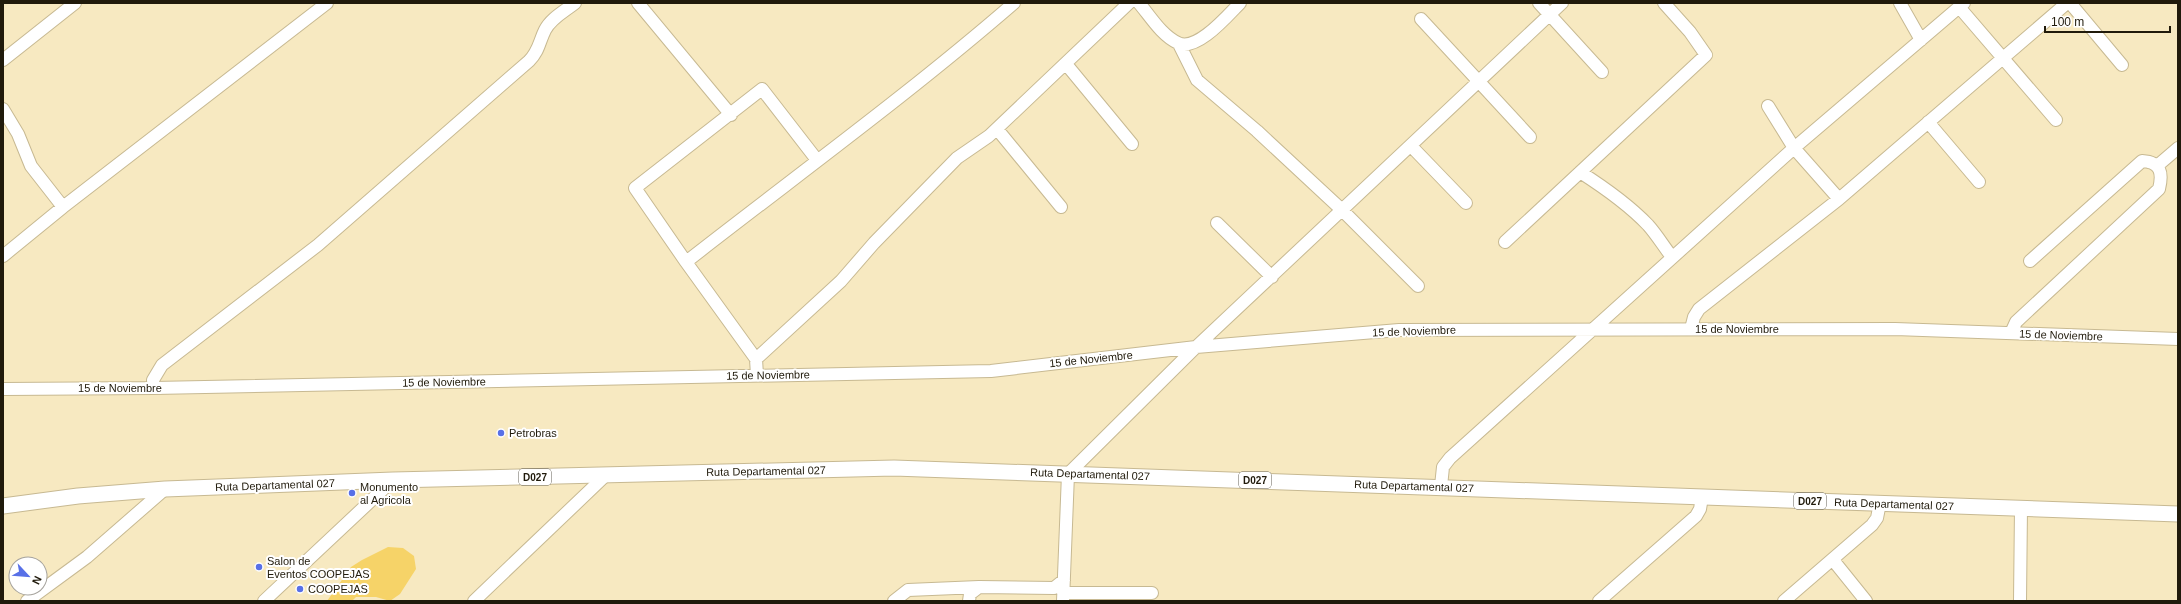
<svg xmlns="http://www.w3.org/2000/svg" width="2181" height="604" font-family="Helvetica,sans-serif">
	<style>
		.green { fill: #f6d368 }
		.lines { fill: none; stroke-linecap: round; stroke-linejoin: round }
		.minor-casing { stroke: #c7b992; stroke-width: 14 }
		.major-casing { stroke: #c7b992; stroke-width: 17 }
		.minor { stroke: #fff; stroke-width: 12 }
		.major { stroke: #fff; stroke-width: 15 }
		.poi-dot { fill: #5870e7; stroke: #fff; stroke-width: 1.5 }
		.labels { text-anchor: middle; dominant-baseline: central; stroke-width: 4; stroke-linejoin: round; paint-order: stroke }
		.shield { fill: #fff; stroke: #635f54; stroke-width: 1 }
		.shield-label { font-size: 10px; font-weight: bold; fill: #201a0b }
		.street-label { font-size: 11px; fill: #201a0b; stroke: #fff }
		.poi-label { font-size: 11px; fill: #201a0b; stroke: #fff; text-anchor: start }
	</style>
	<rect width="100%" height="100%" fill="#f7e9c1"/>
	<path class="green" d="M388,547L403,548L414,556L416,569L400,594L390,601L376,597H356L352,601H327L351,567L362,560Z"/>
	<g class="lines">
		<defs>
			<path id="minor" d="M638,3L731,115
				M1139,3C1150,16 1162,36 1178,43C1197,52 1228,15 1240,3
				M1539,3L1602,72
				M1900,3L1921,40
				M2070,3L2122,65
				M1959,7L2056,120
				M1421,19L1530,137
				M1179,44L1197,80L1257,131L1342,210L1418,286
				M3,60L75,3
				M1066,64L1132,144
				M1768,106L1794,148L1839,199
				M3,109L18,134L31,166L63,207
				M1928,122L1979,182
				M997,129L1061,207
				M1411,146L1466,203
				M817,160L762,89L635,188L686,262C796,176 909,94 1014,3
				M2157,166L2178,148
				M1580,172C1605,188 1628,204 1648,225C1657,235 1664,247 1672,257
				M1217,223L1272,277
				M1505,242L1706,55L1690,32L1664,3
				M3,256L63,207L327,3
				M686,262L756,359
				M1691,329L1694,317L1699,309L1839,199L2067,3
				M2011,333L2016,322L2159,189C2163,173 2161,162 2142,161L2030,261
				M757,375L756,359L841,281L874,243L957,158L989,136L1129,3
				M154,388L153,380L162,365L318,245L529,61C539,51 539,42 545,30C551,18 565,11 575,3
				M3,389L154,388L991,371L1196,347L1399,330L1895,329L2178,339
				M1441,486L1443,467L1450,458L1794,148L1964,3
				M1833,560L1866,601
				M1063,593H1152
				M27,601L87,557L165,489
				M264,601L393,480
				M474,601L606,475
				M894,601L908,590L979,587
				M969,601L970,594L979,587L1054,588L1064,580
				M1063,601L1068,474L1196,347L1562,3
				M1599,601L1696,516L1700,509L1702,497
				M1784,601L1872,525L1877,518L1880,503
				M2020,601L2021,508"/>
			<path id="major" d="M3,506L78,496L165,489L393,480L894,468L2178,514"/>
		</defs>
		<use href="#minor" class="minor-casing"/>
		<use href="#major" class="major-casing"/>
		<use href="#minor" class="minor"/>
		<use href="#major" class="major"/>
	</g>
	<g class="poi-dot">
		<circle cx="501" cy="433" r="4"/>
		<circle cx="352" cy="493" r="4"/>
		<circle cx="259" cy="567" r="4"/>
		<circle cx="300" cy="589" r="4"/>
	</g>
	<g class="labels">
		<g class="shield">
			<rect x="519" y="469" width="32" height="16" rx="3"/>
			<rect x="1239" y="472" width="32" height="16" rx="3"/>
			<rect x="1794" y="493" width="32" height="16" rx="3"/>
		</g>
		<g class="shield-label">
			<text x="535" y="477">D027</text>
			<text x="1255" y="480">D027</text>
			<text x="1810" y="501">D027</text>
		</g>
		<g class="street-label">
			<text x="1737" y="329">15 de Noviembre</text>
			<text transform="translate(1414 331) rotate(-2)">15 de Noviembre</text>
			<text transform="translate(2061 335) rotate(2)">15 de Noviembre</text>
			<text transform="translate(1091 359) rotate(-6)">15 de Noviembre</text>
			<text transform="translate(768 375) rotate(-1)">15 de Noviembre</text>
			<text transform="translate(444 382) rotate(-1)">15 de Noviembre</text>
			<text x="120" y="388">15 de Noviembre</text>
			<text transform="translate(766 471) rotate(-1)">Ruta Departamental 027</text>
			<text transform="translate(1090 474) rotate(2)">Ruta Departamental 027</text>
			<text transform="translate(275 485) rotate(-2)">Ruta Departamental 027</text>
			<text transform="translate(1414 486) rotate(2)">Ruta Departamental 027</text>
			<text transform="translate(1894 504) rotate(2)">Ruta Departamental 027</text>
		</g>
		<g class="poi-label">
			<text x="509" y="433">Petrobras</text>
			<text x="360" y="487">Monumento<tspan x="360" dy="13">al Agricola</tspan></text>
			<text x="267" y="561">Salon de<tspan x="267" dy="13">Eventos COOPEJAS</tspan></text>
			<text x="308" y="589">COOPEJAS</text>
		</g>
	</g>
	<rect width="2181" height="604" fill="none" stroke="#201a0b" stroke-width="8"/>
	<g transform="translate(28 576) rotate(116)"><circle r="19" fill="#ffffff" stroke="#a6a39d"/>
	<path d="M0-3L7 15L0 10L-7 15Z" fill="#5870e7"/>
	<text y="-6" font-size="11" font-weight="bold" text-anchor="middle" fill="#201a0b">N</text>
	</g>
	<path d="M2045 26v6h125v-6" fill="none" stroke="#201a0b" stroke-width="2"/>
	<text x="2051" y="26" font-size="12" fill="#201a0b" stroke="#ffffff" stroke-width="3" paint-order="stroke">100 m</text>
</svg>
